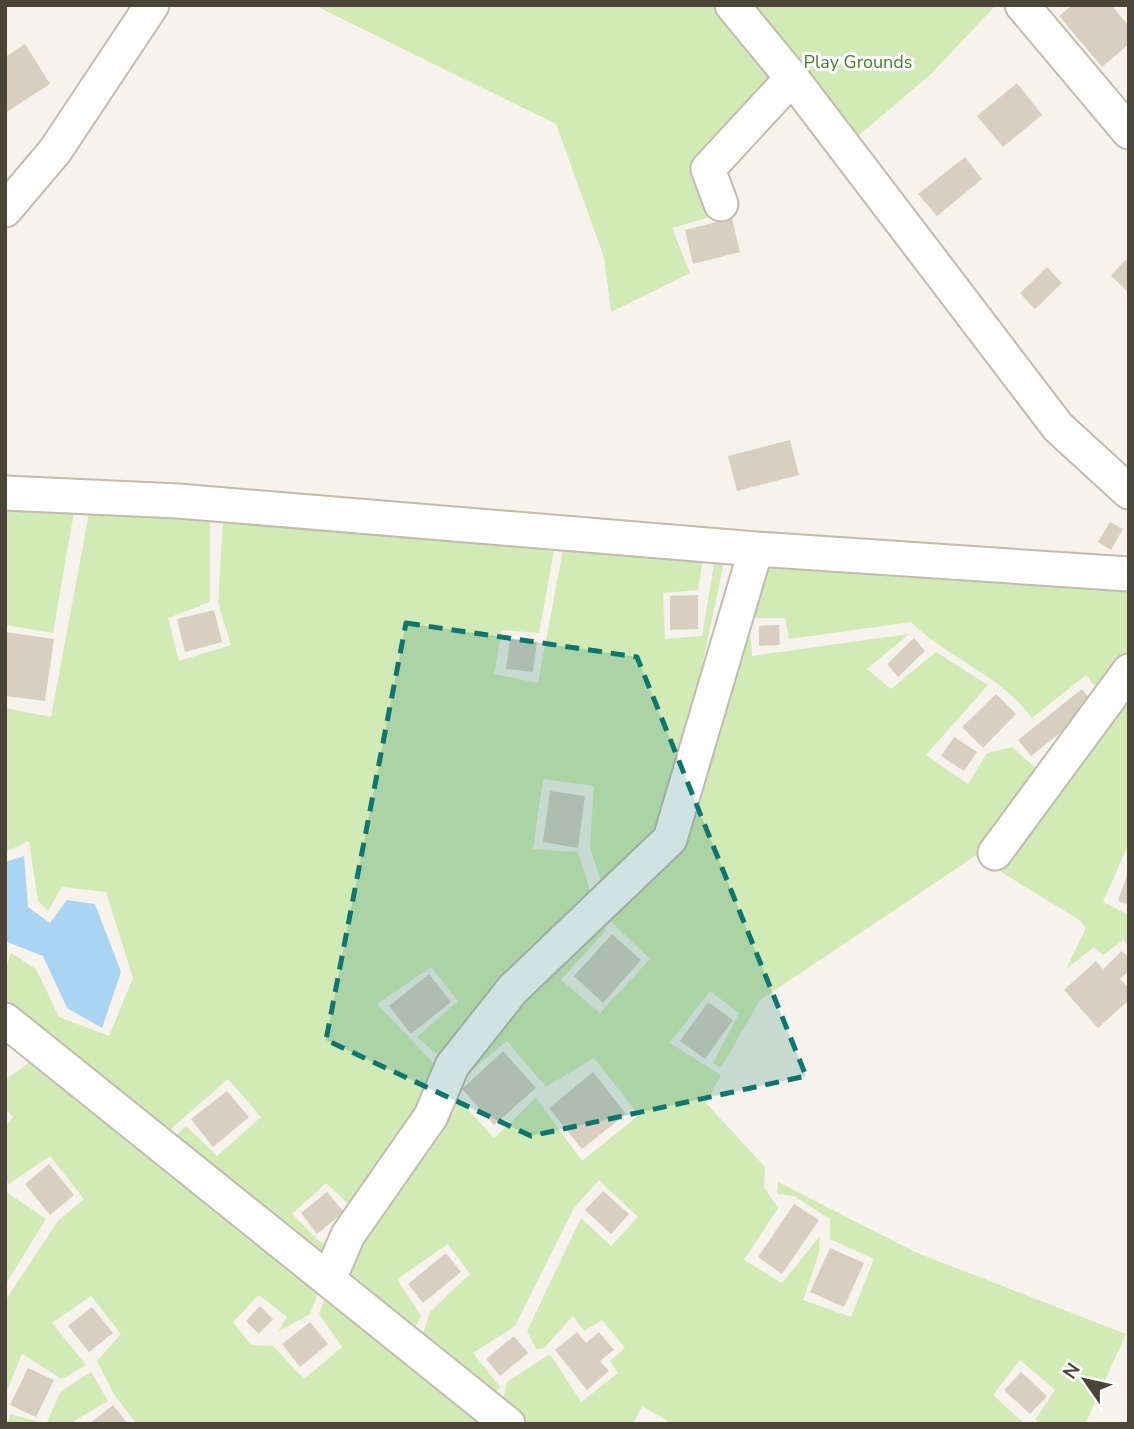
<svg xmlns="http://www.w3.org/2000/svg" width="1134" height="1429" font-family="'Nunito Sans',sans-serif">
	<style>
		.green { fill: #d2eab5 }
		.water { fill: #a9d4f2 }
		.building { fill: #d8cfc1 }
		.lines { fill: none; stroke-linecap: round; stroke-linejoin: round }
		.minor-casing { stroke: #c2bbae; stroke-width: 37 }
		.minor { stroke: #fff; stroke-width: 33 }
		.marked { fill: #0f766e; fill-opacity: 0.2; stroke: #0f766e; stroke-width: 5; stroke-dasharray: 14 9; stroke-linejoin: round }
		.labels { text-anchor: middle; dominant-baseline: central; stroke-width: 6; stroke-linejoin: round; paint-order: stroke }
		.park-label { font-size: 18px; fill: #4a7f2a; stroke: #fff }
	</style>
	<rect width="100%" height="100%" fill="#f6f3ec"/>
	<path class="green" d="M314,5H721L784,80L702,167L720,214L672,228L690,273L611,312L604,257L556,124Z
		M739,5H996L930,75L852,141Z
		M5,507L74,512L53,633L5,625Z
		M89,513L210,521V602L168,618L179,661L231,645L218,603L223,521L555,545L539,633L502,630L494,674L538,683L564,544L703,559L698,590L663,593L665,639L702,636L715,558L725,557L667,832L602,885L590,847L594,786L543,779L533,849L578,852L592,897L446,1063L417,1037L458,1001L431,967L377,1004L442,1072L356,1211L326,1183L292,1214L319,1241L337,1249L325,1266L170,1141L186,1126L217,1156L261,1117L228,1079L164,1135L5,1014V970L11,953L36,969L59,1017L109,1036L133,978L106,892L62,887L48,911L38,901L29,841L5,852V708L51,717Z
		M740,559L1129,582V652L1102,696L1086,675L1032,718C1000,674 948,659 911,622L789,639L785,618H749L752,656L909,634L867,669L891,689L936,652L988,685L926,755L968,784L987,753L1012,747L1046,777L1129,690V843L1103,902L1129,915V947L1123,940L1103,955L1094,947L1066,969L1086,928L1081,921L975,856L760,1000L721,1068L713,1063L739,1013L710,991L670,1043L721,1075L706,1103L765,1167L764,1187L778,1208L744,1260L782,1283L820,1236L819,1253L803,1300L851,1317L874,1259L830,1239V1219L794,1196L777,1194L778,1182L915,1252L1126,1334L1085,1424H1043L1035,1420L1055,1390L1020,1360L993,1395L1025,1424H673L642,1406L633,1424H528L502,1405L507,1382L550,1354L581,1402L618,1373L610,1361L625,1348L602,1320L584,1331L573,1316L544,1348L536,1349L527,1331L581,1218L611,1246L638,1217L599,1180L574,1208L515,1326L473,1353L500,1387L490,1401L421,1339L430,1312L470,1274L448,1244L397,1279L421,1316L411,1335L338,1272L452,1092L494,1138L536,1098L582,1161L639,1115L594,1058L546,1087L507,1041L467,1074L461,1071L592,916L606,930L561,980L600,1013L650,959L602,913L678,846Z
		M33,1060L322,1282L310,1314L278,1332L287,1317L259,1295L233,1322L251,1345L273,1346L304,1379L342,1347L319,1314L329,1286L499,1424H137L115,1396L97,1361L121,1334L91,1296L52,1323L86,1365L62,1379L22,1354L5,1395V1301L58,1221L84,1199L50,1156L9,1184L5,1181V1126L13,1117L5,1109V1080Z
		M5,1191L46,1219L5,1285Z
		M91,1372L108,1401L74,1421L76,1424H7L10,1414L46,1424L61,1391Z"/>
	<path class="water" d="M24,856L28,907L50,923L67,900L95,904L121,972L102,1028L67,1008L43,956L5,941V862Z"/>
	<path class="building" d="M1072,5H1111L1129,26V44L1102,67L1059,16Z
		M25,44L50,84L5,113V57Z
		M1017,83L1042,115L1003,147L977,116Z
		M965,157L982,179L937,216L918,194Z
		M732,218L740,252L693,264L685,230Z
		M1125,260L1129,264L1127,291L1111,276Z
		M1047,267L1062,283L1035,309L1020,293Z
		M790,440L799,475L737,491L728,456Z
		M1110,522L1123,529L1111,550L1098,542Z
		M698,595V629L670,630V596Z
		M214,610L222,642L185,652L177,619Z
		M779,625L780,645L759,646V626Z
		M5,632L54,639L45,701L5,696Z
		M914,638L925,651L898,677L887,664Z
		M510,639L537,642L533,672L506,669Z
		M1082,689L1095,705L1031,756L1018,740Z
		M996,694L1016,714L983,748L962,727Z
		M954,737L977,752L964,771L941,756Z
		M550,791L585,796L578,848L543,842Z
		M1128,872H1129V905L1118,901Z
		M612,934L641,960L603,1003L574,976Z
		M1122,951L1129,958V971L1120,979L1129,988V1000L1098,1028L1064,990L1096,961L1103,969Z
		M429,974L451,1002L411,1034L389,1006Z
		M708,1002L733,1020L705,1059L680,1041Z
		M503,1051L536,1088L494,1125L462,1089Z
		M593,1072L626,1114L582,1149L549,1108Z
		M227,1091L249,1117L213,1147L191,1119Z
		M49,1164L74,1195L50,1215L25,1184Z
		M603,1191L629,1214L611,1234L585,1210Z
		M327,1192L344,1212L317,1234L301,1213Z
		M794,1204L819,1220L782,1274L758,1257Z
		M830,1248L864,1263L844,1307L810,1292Z
		M446,1253L461,1272L423,1303L408,1284Z
		M260,1306L273,1319L259,1334L246,1321Z
		M92,1307L113,1333L89,1352L68,1326Z
		M310,1322L328,1344L300,1367L282,1344Z
		M577,1332L586,1343L599,1332L614,1350L600,1361L609,1371L587,1390L555,1350Z
		M514,1336L528,1353L500,1376L486,1359Z
		M28,1368L54,1380L36,1417L10,1405Z
		M1021,1372L1047,1396L1030,1414L1004,1390Z
		M113,1405L128,1424H89Z"/>
	<g class="lines">
		<defs>
			<path id="minor" d="M732,5L792,78L1058,427L1129,492
				M1022,5L1129,132
				M721,204L708,169L792,78
				M5,210L55,151L152,5
				M5,493L178,501L756,549L1129,574
				M995,853L1129,671
				M5,1020L508,1424
				M329,1279L348,1235L431,1116L452,1066L513,989L670,839L756,549"/>
		</defs>
		<use href="#minor" class="minor-casing"/>
		<use href="#minor" class="minor"/>
	</g>
	<path class="marked" d="M406,623L637,657L806,1076L531,1136L326,1040Z"/>
	<g class="labels">
		<g class="park-label">
			<text x="858" y="62">Play Grounds</text>
		</g>
	</g>
	<rect width="1134" height="1429" fill="none" stroke="#4b4439" stroke-width="14"/>
	<g transform="translate(1085 1380) rotate(304)" stroke="#ffffff" stroke-width="5" paint-order="stroke">
	<path d="M0-5L12 26L0 18L-12 26Z" fill="#4b4439"/>
	<text y="-10" font-size="19" font-weight="bold" text-anchor="middle" fill="#4b4439">N</text>
	</g>
</svg>
